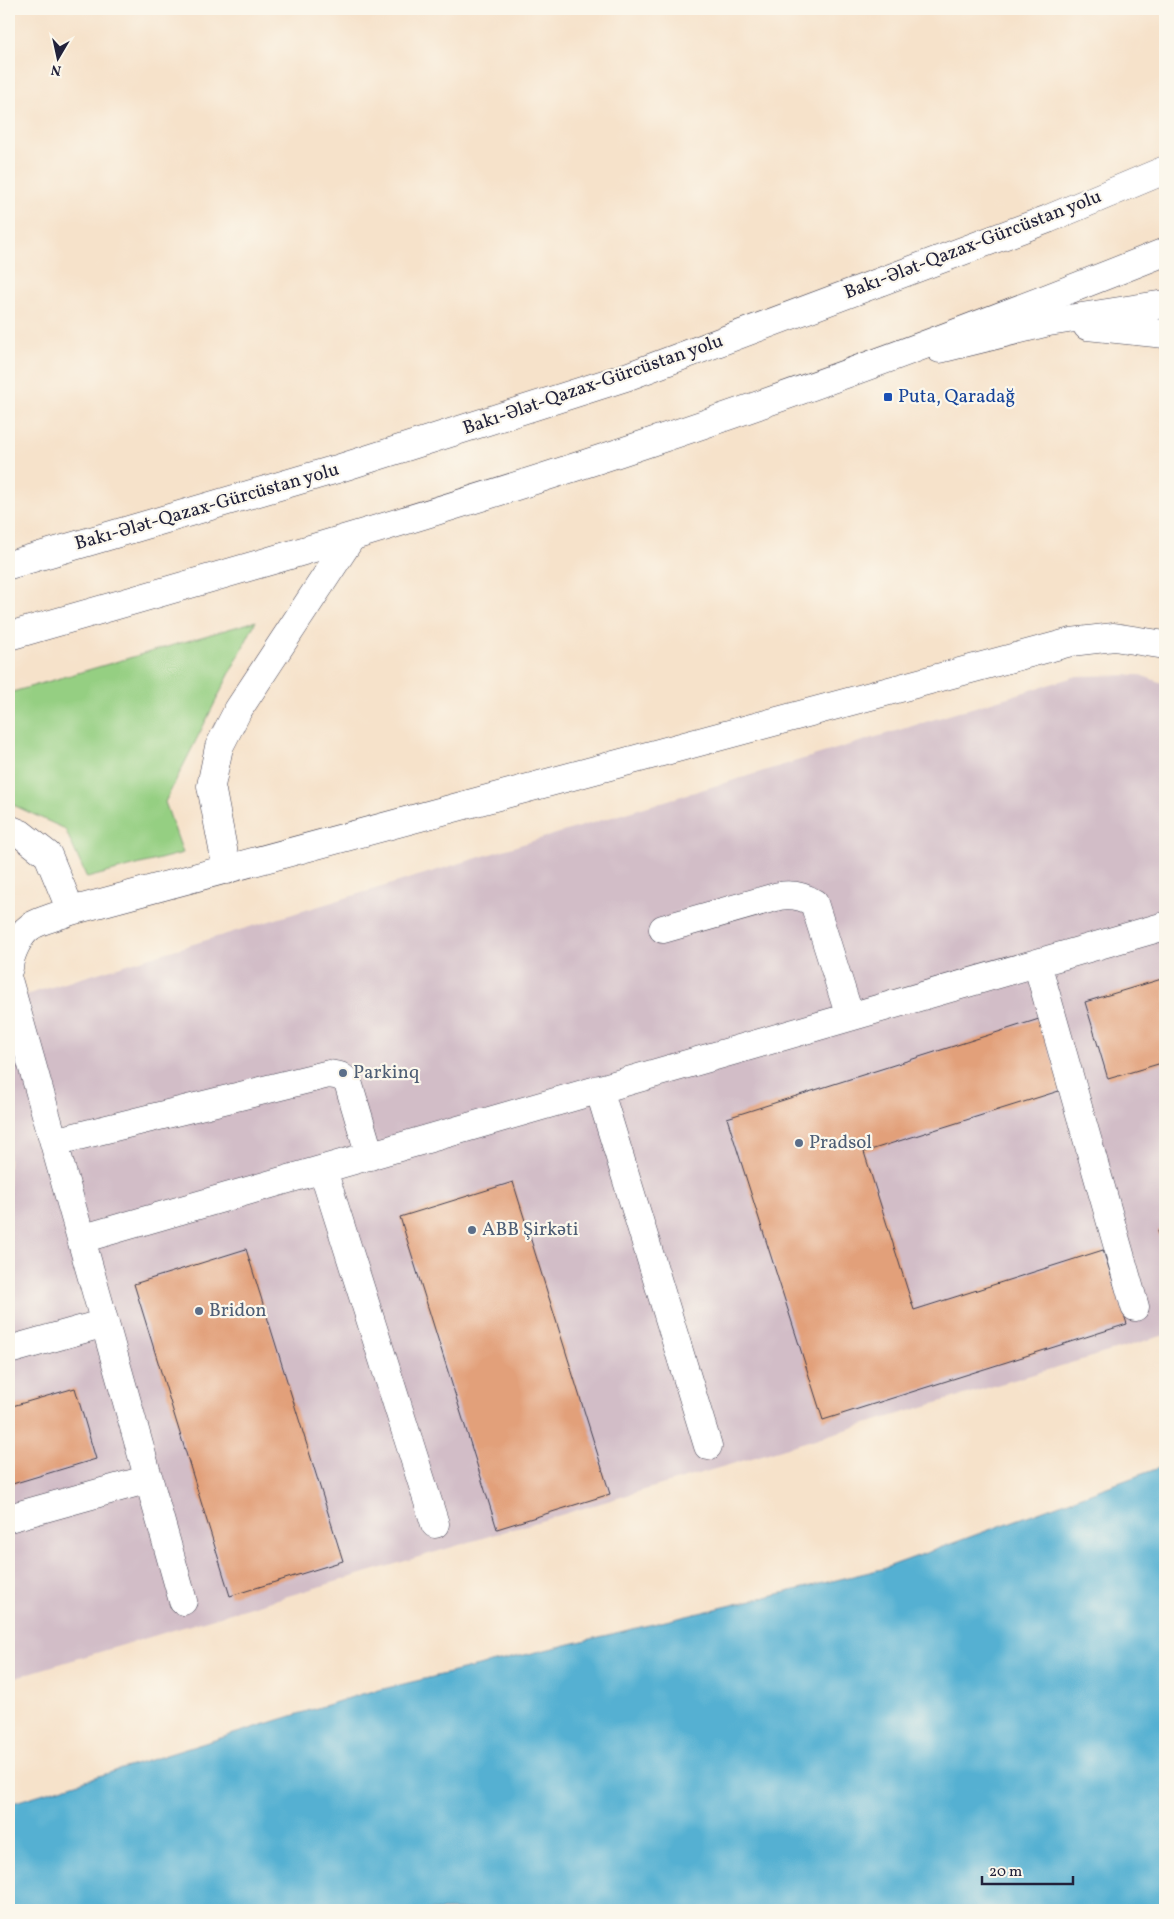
<svg xmlns="http://www.w3.org/2000/svg" width="1174" height="1919" font-family="Vollkorn,serif">
	<style>
		.industrial { fill: #d2bdc7 }
		.green { fill: #95cf82; stroke: #5c785e }
		.water { fill: #54b0d2; stroke: #3b6986 }
		.building { fill: #e2a07a }
		.lines { fill: none; stroke-linecap: round; stroke-linejoin: round }
		.minor-casing { stroke: #423f50; stroke-width: 29 }
		.highway-casing { stroke: #423f50; stroke-width: 29 }
		.minor { stroke: #fff; stroke-width: 28 }
		.highway { stroke: #fff; stroke-width: 28 }
		.transit-dot { fill: #1a4fb4; stroke: #fbf7ec; stroke-width: 2 }
		.service-dot { fill: #5c6f8a; stroke: #fbf7ec; stroke-width: 2 }
		.labels { text-anchor: middle; dominant-baseline: central; stroke-width: 4.5; stroke-linejoin: round; paint-order: stroke }
		.street-label { font-size: 19px; fill: #22223b; stroke: #fbf7ec }
		.transit-label { font-size: 19px; fill: #164399; stroke: #fbf7ec; text-anchor: start }
		.service-label { font-size: 19px; fill: #4e5e75; stroke: #fbf7ec; text-anchor: start }
	</style>
	<rect width="100%" height="100%" fill="#fbf7ec"/>
	<filter id="ink" filterUnits="userSpaceOnUse"><feTurbulence type="fractalNoise" baseFrequency=".02" numOctaves="2"/><feDisplacementMap in="SourceGraphic" scale="10" xChannelSelector="R" yChannelSelector="G"/><feConvolveMatrix kernelMatrix="1 2 1 2 8 2 1 2 1" color-interpolation-filters="sRGB"/></filter>
	<filter id="wash" filterUnits="userSpaceOnUse"><feTurbulence type="fractalNoise" baseFrequency=".0096" numOctaves="4" result="noise"/><feDisplacementMap in="SourceGraphic" scale="20" xChannelSelector="R" yChannelSelector="G"/><feGaussianBlur stdDeviation="1.12" result="paint"/><feColorMatrix in="noise" values="0 0 0 0 0 0 0 0 0 0 0 0 0 0 0 0 0 1.4 0 .05"/><feComposite in="paint" operator="in"/></filter>
	<g filter="url(#wash)">
		<rect width="100%" height="100%" fill="#f6e2ca"/>
		<path class="industrial" d="M1140,675L1165,684V1335L9,1679V1000L1077,676Z"/>
		<path class="green" d="M256,621L165,802L183,853L87,878L65,829L9,803V693Z"/>
		<path class="water" d="M1159,1468H1165V1910H9V1804L362,1694L882,1569Z"/>
		<g id="blocks">
			<path class="building" d="M1165,978V1062L1108,1079L1085,1002Z
				M1039,1019L1062,1090L864,1152L914,1310L1103,1250L1127,1324L823,1420L727,1118Z
				M513,1182L610,1494L497,1529L400,1217Z
				M1165,1228V1254L1158,1231Z
				M246,1249L343,1561L230,1596L134,1284Z
				M75,1388L96,1459L9,1485V1407Z"/>
		</g>
	</g>
	<g filter="url(#ink)">
		<use href="#blocks" fill-opacity="0" stroke="#423f50" stroke-width="1"/>
		<g class="lines">
			<defs>
				<path id="minor" d="M1087,326L1165,334
					M940,349L1049,322L1165,304
					M9,829L21,834L48,855L71,911
					M227,870L211,786L219,747L238,710L351,538
					M663,929L779,896C792,894 803,896 814,903L850,1017
					M1037,963L1135,1307
					M9,968C10,954 19,935 30,927C38,921 61,915 71,911L1071,642L1114,637L1165,645
					M9,983L183,1601
					M599,1089L708,1446
					M54,1142L329,1074L340,1076L348,1082L370,1156
					M323,1170L435,1524
					M81,1239L1165,926
					M9,1350L105,1323
					M9,1518L149,1479"/>
				<path id="highway" d="M9,565L337,469L626,377L1048,219L1165,170
					M9,636C223,575 437,514 648,443C822,385 994,320 1165,252"/>
			</defs>
			<use href="#minor" class="minor-casing"/>
			<use href="#highway" class="highway-casing"/>
			<use href="#minor" class="minor"/>
			<use href="#highway" class="highway"/>
		</g>
	</g>
	<rect class="transit-dot" x="883" y="392" width="10" height="10" rx="2.5"/>
	<g class="service-dot">
		<circle cx="343" cy="1073" r="5"/>
		<circle cx="799" cy="1143" r="5"/>
		<circle cx="472" cy="1230" r="5"/>
		<circle cx="199" cy="1311" r="5"/>
	</g>
	<g class="labels">
		<g class="street-label">
			<text transform="translate(973 245) rotate(-21)">Bakı-Ələt-Qazax-Gürcüstan yolu</text>
			<text transform="translate(593 385) rotate(-19)">Bakı-Ələt-Qazax-Gürcüstan yolu</text>
			<text transform="translate(207 507) rotate(-16)">Bakı-Ələt-Qazax-Gürcüstan yolu</text>
		</g>
		<g class="transit-label">
			<text x="898" y="397">Puta, Qaradağ</text>
		</g>
		<g class="service-label">
			<text x="353" y="1073">Parkinq</text>
			<text x="809" y="1143">Pradsol</text>
			<text x="482" y="1230">ABB Şirkəti</text>
			<text x="209" y="1311">Bridon</text>
		</g>
	</g>
	<rect width="1174" height="1919" fill="none" stroke="#fbf7ec" stroke-width="30"/>
	<g transform="translate(58 58) rotate(189)" stroke="#fbf7ec" stroke-width="4" paint-order="stroke">
	<path d="M0-4L9 19L0 12L-9 19Z" fill="#22223b"/>
	<text y="-8" font-size="14" font-weight="bold" text-anchor="middle" fill="#22223b">N</text>
	</g>
	<path d="M982 1876v8h91v-8" fill="none" stroke="#22223b" stroke-width="2.5"/>
	<text x="989" y="1876" font-size="15" fill="#22223b" stroke="#fbf7ec" stroke-width="4" paint-order="stroke">20 m</text>
</svg>
